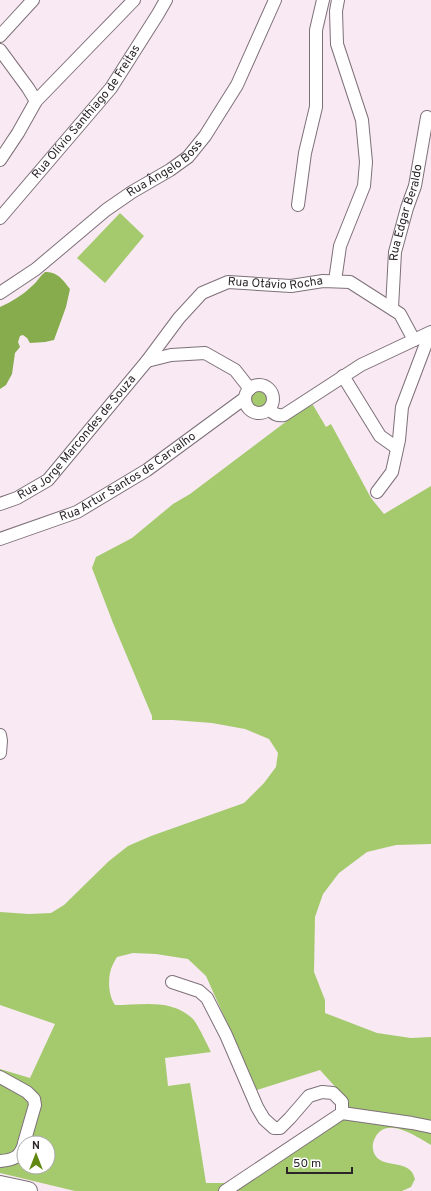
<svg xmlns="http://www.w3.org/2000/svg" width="431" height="1191" font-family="Overpass,sans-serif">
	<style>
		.green { fill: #a4ca6d; fill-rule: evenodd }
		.water { fill: #86ac4e }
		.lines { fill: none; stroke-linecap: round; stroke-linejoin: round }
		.minor-casing { stroke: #7e7079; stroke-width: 14 }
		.highway-casing { stroke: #7e7079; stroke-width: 20 }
		.minor { stroke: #fff; stroke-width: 12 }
		.highway { stroke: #fff; stroke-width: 18 }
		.labels { text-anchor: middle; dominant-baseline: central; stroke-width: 3; stroke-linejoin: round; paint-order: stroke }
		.street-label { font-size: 12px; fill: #2b2529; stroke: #fff }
	</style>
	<rect width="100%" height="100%" fill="#f8e9f3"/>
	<path class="green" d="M120,213L144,236L105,283L77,258Z
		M249 399a10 10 0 1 1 20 0a10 10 0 1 1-20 0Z
		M313,405L326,427L331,424L371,498L384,514L431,486V844L396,845L367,852L339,873L323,894L315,917L314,972L325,1000V1013L377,1033L411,1038L431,1037V1145C417,1137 386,1115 375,1138C372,1143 372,1149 375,1155C382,1167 402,1161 411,1171C413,1173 414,1177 415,1179L411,1187L402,1191H75L0,1173V1069L30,1078L55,1024L0,1005V912L29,914L51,913L64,905L109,861L128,846L151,836L244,803L264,783L276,767L278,753L269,739L245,729L212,723L173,720H152V716L113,623L92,568L96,557L132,538L173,504L190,494L304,408ZM133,953L156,954L188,959L206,976L257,1090L320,1070L349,1102L285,1146L245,1183H206L190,1083L168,1086L165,1058L211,1052C207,1044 198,1025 193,1019C172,998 141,1005 115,1005C109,996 108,983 110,973C111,967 114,962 117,957ZM24,1143H48V1167H24Z"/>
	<path class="water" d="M45,272C57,271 63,280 70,289L66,307L54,340L45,342L30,343L27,338L23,335L20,336L18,342L20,347L15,353L12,374L6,385L0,389V307C11,302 23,295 32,286C37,282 40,276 45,272Z"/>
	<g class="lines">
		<defs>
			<g id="minor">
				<path d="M0,36L33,0"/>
				<path d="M0,50L28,88L36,101"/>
				<path d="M0,160L18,133L36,101L134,0"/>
				<path d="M298,205L305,153L316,107V30L323,0"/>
				<path id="s1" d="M0,218L111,88L158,14L166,0"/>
				<path d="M335,281L340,246L364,186L366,162L362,120L337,44L336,11L338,0"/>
				<path id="s2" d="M0,293L36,269L106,210L132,192L170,170L188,157L205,136L237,85L275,0"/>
				<path id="s3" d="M392,308L395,252L407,208L415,186L427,117"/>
				<path d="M147,361L171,355L205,353L235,370L250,389"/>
				<path d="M343,376L380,436L397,448"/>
				<circle cx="259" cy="399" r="14"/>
				<path d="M269,409C274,414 277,416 284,415L361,365L431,332"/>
				<path d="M377,492L392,472L399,440L402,407L430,333"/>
				<path id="s4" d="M0,504L17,498L48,480L147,361L179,318L202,293L228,282L291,286L323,281L350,282L400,314L414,340"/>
				<path id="s5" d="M0,539L77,512L147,470L245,398"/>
				<path d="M0,735L1,741L0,753"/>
				<path d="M172,982L199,991L207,998L226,1035L257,1107L264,1119L274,1128H280L290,1118L309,1096L322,1092L333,1093L342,1102V1113L225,1191"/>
				<path d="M0,1077L27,1092L34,1099L35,1105L24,1143"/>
				<path d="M342,1113L412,1123L431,1127"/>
				<path d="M0,1161C14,1160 20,1157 24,1144"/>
			</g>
			<path id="highway" d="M0,1185L28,1191"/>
		</defs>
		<use href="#minor" class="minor-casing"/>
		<use href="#highway" class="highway-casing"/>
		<use href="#minor" class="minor"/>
		<use href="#highway" class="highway"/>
	</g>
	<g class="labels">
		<g class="street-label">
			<text stroke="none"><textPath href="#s1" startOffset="137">Rua Olívio Santhiago de Freitas</textPath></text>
			<text stroke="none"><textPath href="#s2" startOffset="207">Rua Ângelo Boss</textPath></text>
			<text stroke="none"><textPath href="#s3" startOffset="97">Rua Edgar Beraldo</textPath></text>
			<text stroke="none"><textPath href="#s4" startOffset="372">Rua Otávio Rocha</textPath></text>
			<text stroke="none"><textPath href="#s4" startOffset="104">Rua Jorge Marcondes de Souza</textPath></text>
			<text stroke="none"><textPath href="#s5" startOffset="143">Rua Artur Santos de Carvalho</textPath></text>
		</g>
	</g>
	<g transform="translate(36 1155)"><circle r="19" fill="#ffffff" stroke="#aaa8a9"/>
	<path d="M0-3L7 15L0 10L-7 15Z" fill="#618810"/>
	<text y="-6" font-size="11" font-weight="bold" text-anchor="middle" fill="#2b2529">N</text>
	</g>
	<path d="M287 1167v6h65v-6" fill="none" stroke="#2b2529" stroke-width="2"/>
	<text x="293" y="1167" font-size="12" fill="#2b2529" stroke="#ffffff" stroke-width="3" paint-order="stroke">50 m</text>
</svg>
